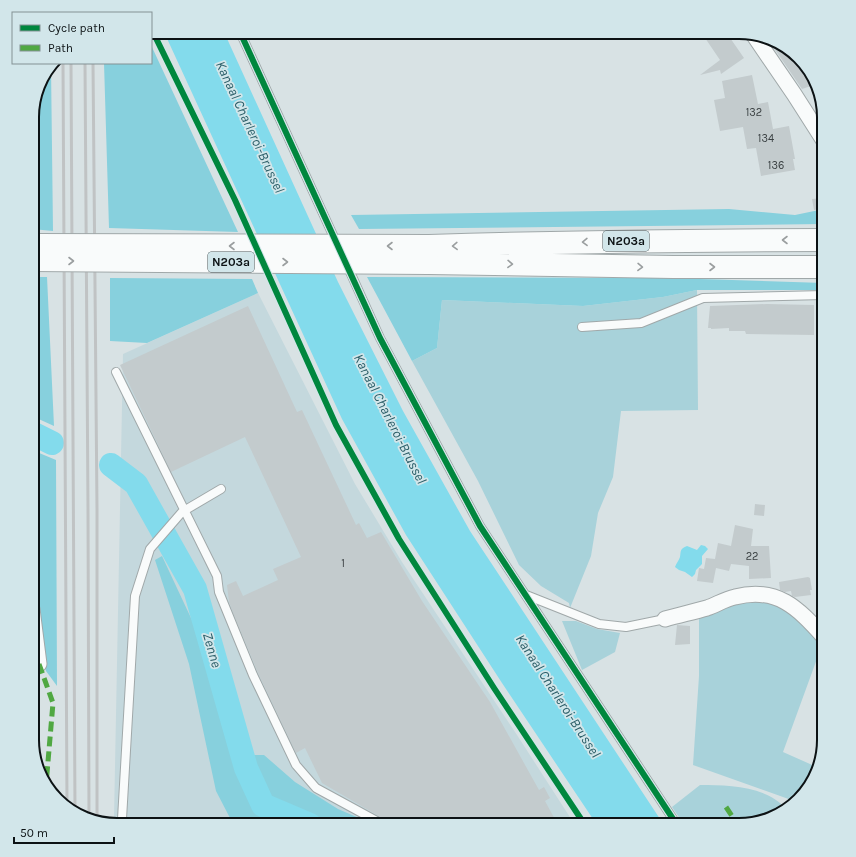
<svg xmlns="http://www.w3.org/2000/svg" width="856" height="857" font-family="Karla,sans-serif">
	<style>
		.built { fill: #c4d8dd }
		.green { fill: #a8d2da }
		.forest { fill: #87d0dd }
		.water { fill: #83dbec }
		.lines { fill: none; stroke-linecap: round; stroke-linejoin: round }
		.river { stroke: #83dbec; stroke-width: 24 }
		.building { fill: #c3cbcd }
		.lane-casing { stroke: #a0a8a9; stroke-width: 10 }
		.street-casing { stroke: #a0a8a9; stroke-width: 17 }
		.highway-casing { stroke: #a0a8a9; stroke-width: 24 }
		.lane { stroke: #f9fbfb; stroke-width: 8 }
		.street { stroke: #f9fbfb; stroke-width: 15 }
		.highway { stroke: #f9fbfb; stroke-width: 22 }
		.rail { stroke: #c0c3c4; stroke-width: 3 }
		.highway-bridge-casing { stroke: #a0a8a9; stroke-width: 24; stroke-linecap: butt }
		.highway-bridge { stroke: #f9fbfb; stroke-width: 22 }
		.quiet { stroke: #50a842; stroke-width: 5; stroke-dasharray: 10 5; stroke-linecap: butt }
		.cycleway-casing { stroke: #d2e6ea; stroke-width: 8 }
		.cycleway { stroke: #00873e; stroke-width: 6 }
		.oneway { stroke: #9a9e9f }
		.labels { text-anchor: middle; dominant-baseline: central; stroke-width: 3.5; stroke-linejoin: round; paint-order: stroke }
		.number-label { font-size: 11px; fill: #3a4042 }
		.shield { fill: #d2e6ea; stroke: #475254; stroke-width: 1 }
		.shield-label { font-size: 12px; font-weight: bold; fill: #0c1214 }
		.water-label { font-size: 14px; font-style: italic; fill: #2b5e68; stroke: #d2e6ea }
		.rim { fill: none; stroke: #0c1214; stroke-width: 2 }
	</style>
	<rect width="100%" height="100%" fill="#d8e2e4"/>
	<path class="built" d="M258,293L355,484L402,562L517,735L575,825H117L112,824L114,818L123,354Z
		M32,700L40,701L36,761L32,740Z"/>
	<path class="green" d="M697,290L698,410L621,411L613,477L598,513L591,556L570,608L569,603L541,586L519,565L478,481L412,361L437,348L442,300L583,306L663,297Z
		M763,601L783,605L824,646V648L818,656L783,752L819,768L817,773L797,802L693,765L699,676V616L742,602Z
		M562,621H576L597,629L620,633L615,652L582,670Z
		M700,785C728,785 767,786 786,809L771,819L739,825H684L672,807Z"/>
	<path class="forest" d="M151,45L238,232L109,228L104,63H151Z
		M51,66L53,231L32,229V111L41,80Z
		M729,209L795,215L824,209V224L359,229L351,215Z
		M32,277H47L54,426L32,416Z
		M367,277L668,278L824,283V290H697L663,297L583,306L442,300L437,348L412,361Z
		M110,278L252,279L258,293L147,343L110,341Z
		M32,450L56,460L57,686L46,671L40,646L32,563Z
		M162,556L212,663L245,755H264L295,782L338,809L375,825H244L230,818L216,791L189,664L155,560Z"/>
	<path class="water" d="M164,32H224L338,282L403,411L470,531L664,825H597L502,683L406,535L342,419Z
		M701,545L705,546L708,549L702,556V564L696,570L695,574L692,577L685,572L679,570L675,567C676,564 679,560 680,557C681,550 680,549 687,546L697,550Z"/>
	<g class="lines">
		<path class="river" d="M32,433L52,443
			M111,465L136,484L195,589L246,768L263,805L310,825"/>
	</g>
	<path class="building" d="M701,32H726L744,58L721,74L720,70L700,75L720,60Z
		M767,38L776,41L794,54L798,61H803L817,84L802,89Z
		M752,75L758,104L768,102L773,129L789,126L795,159H793L795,170L761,176L756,148L747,149L743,127L720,131L714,100L725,98L722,81Z
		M824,198V208L814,210L812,199Z
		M767,304L814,305V335L746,334L745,331H729V328L711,329V328H708L710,306Z
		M248,306L297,412L302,410L356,525L359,523L367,538L381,532L422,601L490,702L539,790L544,787L550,798L545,801L558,825H438L435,818L420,825H409L406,820L394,825L322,783L305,748L296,753L258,673L233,613L229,602L227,585L236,581L243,596L278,580L273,569L301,557L245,437L171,472L120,365Z
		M755,504L765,505L764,516L754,515Z
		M735,525L753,529L751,546H769L771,578L749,579V566L731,564L729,571L716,568L713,583L697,581L699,568L704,569L706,558L715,559L718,543L731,546Z
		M808,577L810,578L812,590H810L811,595L795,597L792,596L791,591L785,592L780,590L779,582Z
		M677,625L690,626V644L675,645Z"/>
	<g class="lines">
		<defs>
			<path id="lane" d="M240,32L337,244
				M346,263L380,338L480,526L677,825
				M582,327L641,323L703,298L824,295
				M116,372L217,576L219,592L253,675L296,765L316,788L384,825
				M526,595L599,624L626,627L665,619
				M124,825L122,819L135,596L150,549L182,512L221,489"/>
			<path id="street" d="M753,34L794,94L824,141
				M32,609L39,664
				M665,619C679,615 693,612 707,608C716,605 725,599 735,597C777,586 798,608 824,637"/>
			<path id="highway" d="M429,246C560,242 692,240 824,240
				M429,263L673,267H824"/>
		</defs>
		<use href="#lane" class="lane-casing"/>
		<use href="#street" class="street-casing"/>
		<use href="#highway" class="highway-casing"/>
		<use href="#lane" class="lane"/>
		<use href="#street" class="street"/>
		<use href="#highway" class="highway"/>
		<path class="rail" d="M63,63L67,806
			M71,63L75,812
			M85,63L88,509L89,819
			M93,63L97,509V821"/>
		<defs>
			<path id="highway-bridge" d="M32,245L429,246
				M32,260L429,263"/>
		</defs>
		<use href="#highway-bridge" class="highway-bridge-casing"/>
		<use href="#highway-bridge" class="highway-bridge"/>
		<path class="quiet" d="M436,37L466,32
			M39,664L53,703L46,785
			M726,807L734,819L733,825"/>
		<defs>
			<path id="cycleway" d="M153,32L235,200L336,425L399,539L494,688L585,825
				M240,32L380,338L480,526L677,825"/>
		</defs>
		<use href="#cycleway" class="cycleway-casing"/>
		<use href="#cycleway" class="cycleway"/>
	</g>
	<defs><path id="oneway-chevron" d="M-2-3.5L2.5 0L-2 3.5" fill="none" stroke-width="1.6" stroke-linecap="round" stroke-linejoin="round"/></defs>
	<g class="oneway">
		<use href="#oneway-chevron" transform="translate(785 240) rotate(180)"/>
		<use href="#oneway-chevron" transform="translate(585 242) rotate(179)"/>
		<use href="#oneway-chevron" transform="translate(232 246) rotate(-180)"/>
		<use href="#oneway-chevron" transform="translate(390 246) rotate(-180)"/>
		<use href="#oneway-chevron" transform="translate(455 246) rotate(178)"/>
		<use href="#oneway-chevron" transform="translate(71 261)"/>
		<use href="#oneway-chevron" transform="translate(285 262)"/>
		<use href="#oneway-chevron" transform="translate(510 264) rotate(1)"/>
		<use href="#oneway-chevron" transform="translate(640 267) rotate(1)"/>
		<use href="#oneway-chevron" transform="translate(712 267)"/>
	</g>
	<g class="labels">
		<g class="number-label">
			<text x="754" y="112">132</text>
			<text x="766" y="138">134</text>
			<text x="776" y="165">136</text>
			<text x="752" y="556">22</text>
			<text x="343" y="563">1</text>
		</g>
		<g class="shield">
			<rect x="603" y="231" width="46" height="20" rx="3"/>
			<rect x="208" y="252" width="46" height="20" rx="3"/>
		</g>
		<g class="shield-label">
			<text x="626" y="241">N203a</text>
			<text x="231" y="262">N203a</text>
		</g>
		<g class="water-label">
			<text transform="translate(250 127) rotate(65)">Kanaal Charleroi-Brussel</text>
			<text transform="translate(390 419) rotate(63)">Kanaal Charleroi-Brussel</text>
			<text transform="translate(212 650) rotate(74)">Zenne</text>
			<text transform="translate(558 696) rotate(57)">Kanaal Charleroi-Brussel</text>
		</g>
	</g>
	<path d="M0 0H856V857H0ZM117 39H739A78 78 0 0 1 817 117V740A78 78 0 0 1 739 818H117A78 78 0 0 1 39 740V117A78 78 0 0 1 117 39Z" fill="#d2e6ea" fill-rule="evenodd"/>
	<path class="rim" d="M117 39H739A78 78 0 0 1 817 117V740A78 78 0 0 1 739 818H117A78 78 0 0 1 39 740V117A78 78 0 0 1 117 39Z"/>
	<rect x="12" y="12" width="140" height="52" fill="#d2e6ea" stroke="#839194"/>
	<rect x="20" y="25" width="20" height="6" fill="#00873e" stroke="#839194"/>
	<text x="48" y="32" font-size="12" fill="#0c1214">Cycle path</text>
	<rect x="20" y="45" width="20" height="6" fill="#50a842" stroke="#839194"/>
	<text x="48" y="52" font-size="12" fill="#0c1214">Path</text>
	<path d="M14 837v6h100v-6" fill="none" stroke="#0c1214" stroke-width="2"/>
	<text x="20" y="837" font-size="12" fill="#0c1214" stroke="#d2e6ea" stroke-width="3" paint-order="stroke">50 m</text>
</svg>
